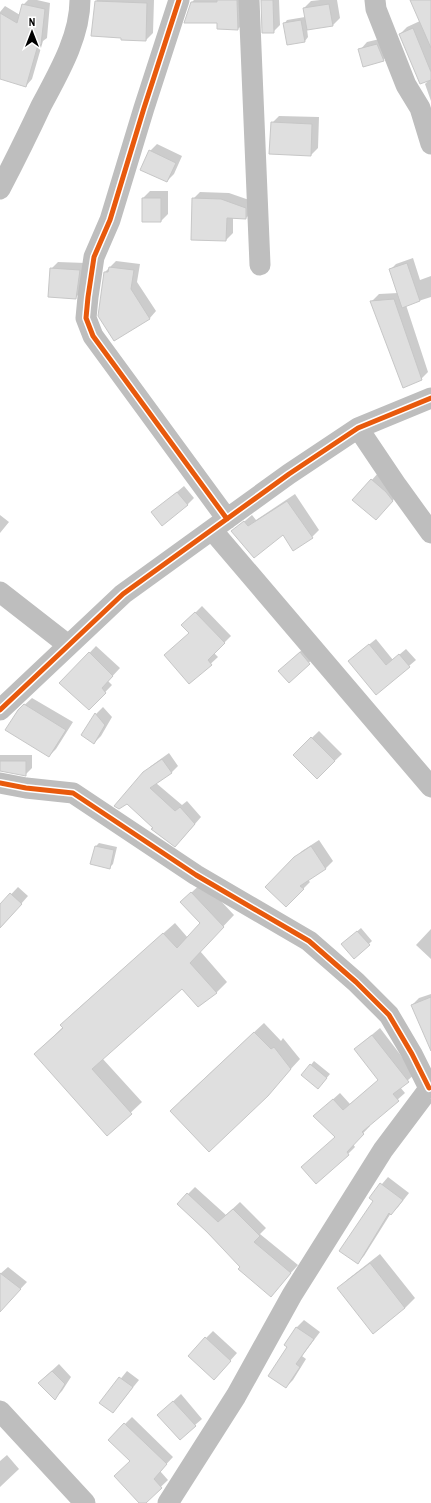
<svg xmlns="http://www.w3.org/2000/svg" width="431" height="1503" font-family="'Archivo Narrow',sans-serif">
	<style>
		.shadow { fill: #0003 }
		.building { fill: #dfdfdf; stroke: #c7c7c7 }
		.lines { fill: none; stroke-linecap: round; stroke-linejoin: round }
		.street { stroke: #bebebe; stroke-width: 21 }
		.cycleway-casing { stroke: #fff; stroke-width: 8 }
		.cycleway { stroke: #e8590c; stroke-width: 5 }
	</style>
	<rect width="100%" height="100%" fill="#fff"/>
	<path class="shadow" d="M28,0H37L50,3L47,38L43,41L32,79L26,86L0,78V12L5,6L20,15L23,5Z
		M97,0H154L153,33L146,40L122,37L96,1Z
		M194,0H245V22L238,29L218,22L191,3Z
		M262,0H279L280,25L273,32Z
		M320,0H337L340,18L333,25L307,29L308,37L305,41L284,24L287,20L305,17L304,8L311,1Z
		M411,0H431V101L425,84L429,80L400,34L407,27L420,21Z
		M384,38L390,53L383,60L360,50L367,42Z
		M279,116L319,117L318,148L311,155L272,123Z
		M157,144L182,156L174,174L167,181L150,151Z
		M150,191H168V214L161,221L143,198Z
		M200,192L229,193L252,201L253,211L246,218H233V233L226,240L193,199Z
		M413,258L420,280L431,276V297L406,305L428,372L421,379L372,301L379,294L398,293L390,270L396,264Z
		M116,261L140,264L137,282L156,311L150,318L114,339L105,272Z
		M58,262L86,263L82,291L75,298L51,269Z
		M379,472L399,493L383,512L354,500Z
		M184,486L194,498L187,505L152,513Z
		M295,494L319,530L312,537L283,533L233,531L252,515L256,520Z
		M0,515L9,522L0,533Z
		M202,606L231,636L214,653L218,657L190,683V633L183,625Z
		M376,639L393,660L406,649L416,660L376,694L356,655Z
		M307,645L316,656L289,681L287,664Z
		M96,646L120,668L108,681L112,685L89,709L61,683Z
		M32,698L73,722L56,749L49,756L19,710Z
		M103,707L112,717L101,736L94,743L83,735L96,714Z
		M319,731L342,754L317,778L294,755Z
		M169,753L178,766L172,772L156,783L182,805L187,801L201,817L182,839L155,827L144,773L151,766Z
		M0,755H32V768L25,775L0,770Z
		M319,840L333,861L326,868L308,880L310,882L286,906L267,887L302,851Z
		M99,843L117,847L113,864L109,868L91,863L96,846Z
		M203,882L234,915L200,951L227,982L217,992L199,1006L183,987L102,1058L142,1102L108,1134L35,1054L63,1027L72,1014L175,923L188,938L202,923L181,902Z
		M18,887L28,896L0,928V906Z
		M361,928L372,941L354,958L346,941Z
		M431,929V959L416,945Z
		M431,994V1024L412,1005L419,998Z
		M264,1023L281,1041L283,1038L300,1059L267,1095L180,1101Z
		M380,1028L415,1074L400,1087L405,1093L369,1125L370,1126L353,1144L355,1147L348,1154L336,1137L321,1110L340,1093L350,1104L379,1080L355,1049Z
		M314,1061L330,1074L321,1085L303,1075Z
		M388,1177L409,1193L398,1207L391,1213L364,1256L357,1263L374,1201L370,1198Z
		M195,1187L226,1215L240,1202L266,1228L260,1234L298,1265L271,1295L178,1204Z
		M380,1254L415,1298L405,1308L338,1289L348,1279Z
		M8,1267L27,1282L8,1302L0,1308V1274Z
		M304,1320L320,1332L302,1356L306,1359L293,1380L286,1387L288,1347L285,1344L297,1327Z
		M213,1331L237,1353L221,1371L206,1338Z
		M59,1364L71,1377L62,1391L55,1398L46,1376Z
		M127,1371L139,1380L113,1412L101,1403Z
		M181,1394L202,1419L195,1425L166,1408Z
		M132,1417L173,1457L160,1471L168,1480L144,1503H141L131,1461L109,1440Z
		M7,1455L19,1469L0,1487V1461Z"/>
	<path class="building" d="M217,0H237L238,30L217,29V23H184L191,2H217Z
		M261,0H273L274,33H262Z
		M410,0H431V48Z
		M95,1L147,3L146,41L121,40V38L91,36Z
		M22,4L45,9L41,45H38L26,87L0,79V13L17,23Z
		M329,4L333,26L307,30L303,8Z
		M301,20L305,42L287,45L283,23Z
		M413,28L431,72V80L420,84L399,34Z
		M377,44L384,61L363,67L358,49Z
		M271,122L312,124L311,156L269,154Z
		M149,150L176,163L167,182L140,170Z
		M142,198H161V222H142Z
		M192,198L221,199L246,208V219L227,218L226,241L191,240Z
		M407,263L420,301L402,308L389,269Z
		M109,267L134,270L131,289L150,319L114,341L98,316L104,272H108Z
		M50,268L80,270L76,299L48,297Z
		M394,299L422,380L403,388L370,301Z
		M371,479L386,492L393,501L376,520L352,500Z
		M177,492L188,505L162,526L151,512Z
		M287,501L313,538L293,551L283,535L254,558L231,531L244,521L248,526Z
		M195,612L225,643L208,660L212,665L189,684L164,655L189,633L181,625Z
		M369,644L386,665L399,654L410,667L376,695L348,661Z
		M89,652L113,676L102,688L106,693L89,710L59,683Z
		M300,652L310,664L289,683L278,671Z
		M24,704L66,730L49,757L5,730L18,710Z
		M95,713L105,725L94,744L81,735Z
		M311,737L335,761L317,779L293,755Z
		M162,759L172,773L150,788L175,811L180,807L195,824L175,847L151,829L153,828L127,804L119,809L114,806L143,772Z
		M0,761H26V776L0,771Z
		M95,846L114,850L110,869L90,864Z
		M311,846L326,869L300,886L304,889L286,907L265,887L294,857Z
		M191,892L224,927L190,963L217,993L198,1007L182,989L92,1069L132,1114L107,1136L34,1054L63,1028L60,1025L163,933L177,948L200,923L180,902Z
		M10,893L22,904L0,928V904Z
		M357,931L370,945L354,959L341,944Z
		M431,997V1051L411,1005Z
		M254,1032L271,1049L274,1047L291,1069L268,1096L209,1152L170,1111Z
		M372,1035L409,1082L393,1094L399,1101L362,1132L364,1134L347,1152L349,1155L316,1184L301,1167L335,1137L313,1116L333,1099L343,1110L378,1080L354,1049Z
		M310,1064L327,1078L318,1089L301,1075Z
		M380,1183L403,1200L391,1215L389,1213L358,1264L339,1251L373,1201L369,1198Z
		M187,1193L218,1222L233,1209L260,1236L254,1242L291,1273L271,1297L238,1269L240,1267L207,1232L177,1204Z
		M370,1263L405,1308L373,1334L337,1288Z
		M0,1273L21,1289L0,1312Z
		M296,1327L314,1339L296,1364L300,1367L286,1388L268,1376L287,1347L284,1345Z
		M205,1337L231,1361L214,1380L188,1356Z
		M52,1371L65,1384L55,1400L38,1383Z
		M119,1377L133,1387L113,1413L99,1403Z
		M173,1401L196,1426L180,1440L157,1415Z
		M124,1423L167,1464L154,1479L162,1488L146,1503H139L114,1476L130,1461L108,1440Z"/>
	<g class="lines">
		<path class="street" d="M179,0L144,108L110,220L94,257L88,297L86,318L93,336L227,519
			M249,0L260,265
			M375,0L376,9L406,85L420,108L431,144
			M0,189C14,162 28,134 41,106C58,74 80,37 80,0
			M358,428L397,486L431,533
			M212,530L431,787
			M0,592L68,645
			M0,710L123,594L289,474L358,428L431,398
			M0,783L26,788L73,793L196,875L309,941L356,982L389,1015L412,1054L429,1088
			M0,1411L85,1503
			M168,1503L236,1396L292,1295L383,1150L431,1086"/>
		<defs>
			<path id="cycleway" d="M179,0L144,108L110,220L94,257L88,297L86,318L93,336L227,519
				M0,710L123,594L289,474L358,428L431,398
				M0,783L26,788L73,793L196,875L309,941L356,982L389,1015L412,1054L429,1088"/>
		</defs>
		<use href="#cycleway" class="cycleway-casing"/>
		<use href="#cycleway" class="cycleway"/>
	</g>
	<g transform="translate(32 32)" stroke="#ffffff" stroke-width="3" paint-order="stroke">
	<path d="M0-3L7 15L0 10L-7 15Z" fill="#000000"/>
	<text y="-6" font-size="11" font-weight="bold" text-anchor="middle" fill="#000000">N</text>
	</g>
</svg>
